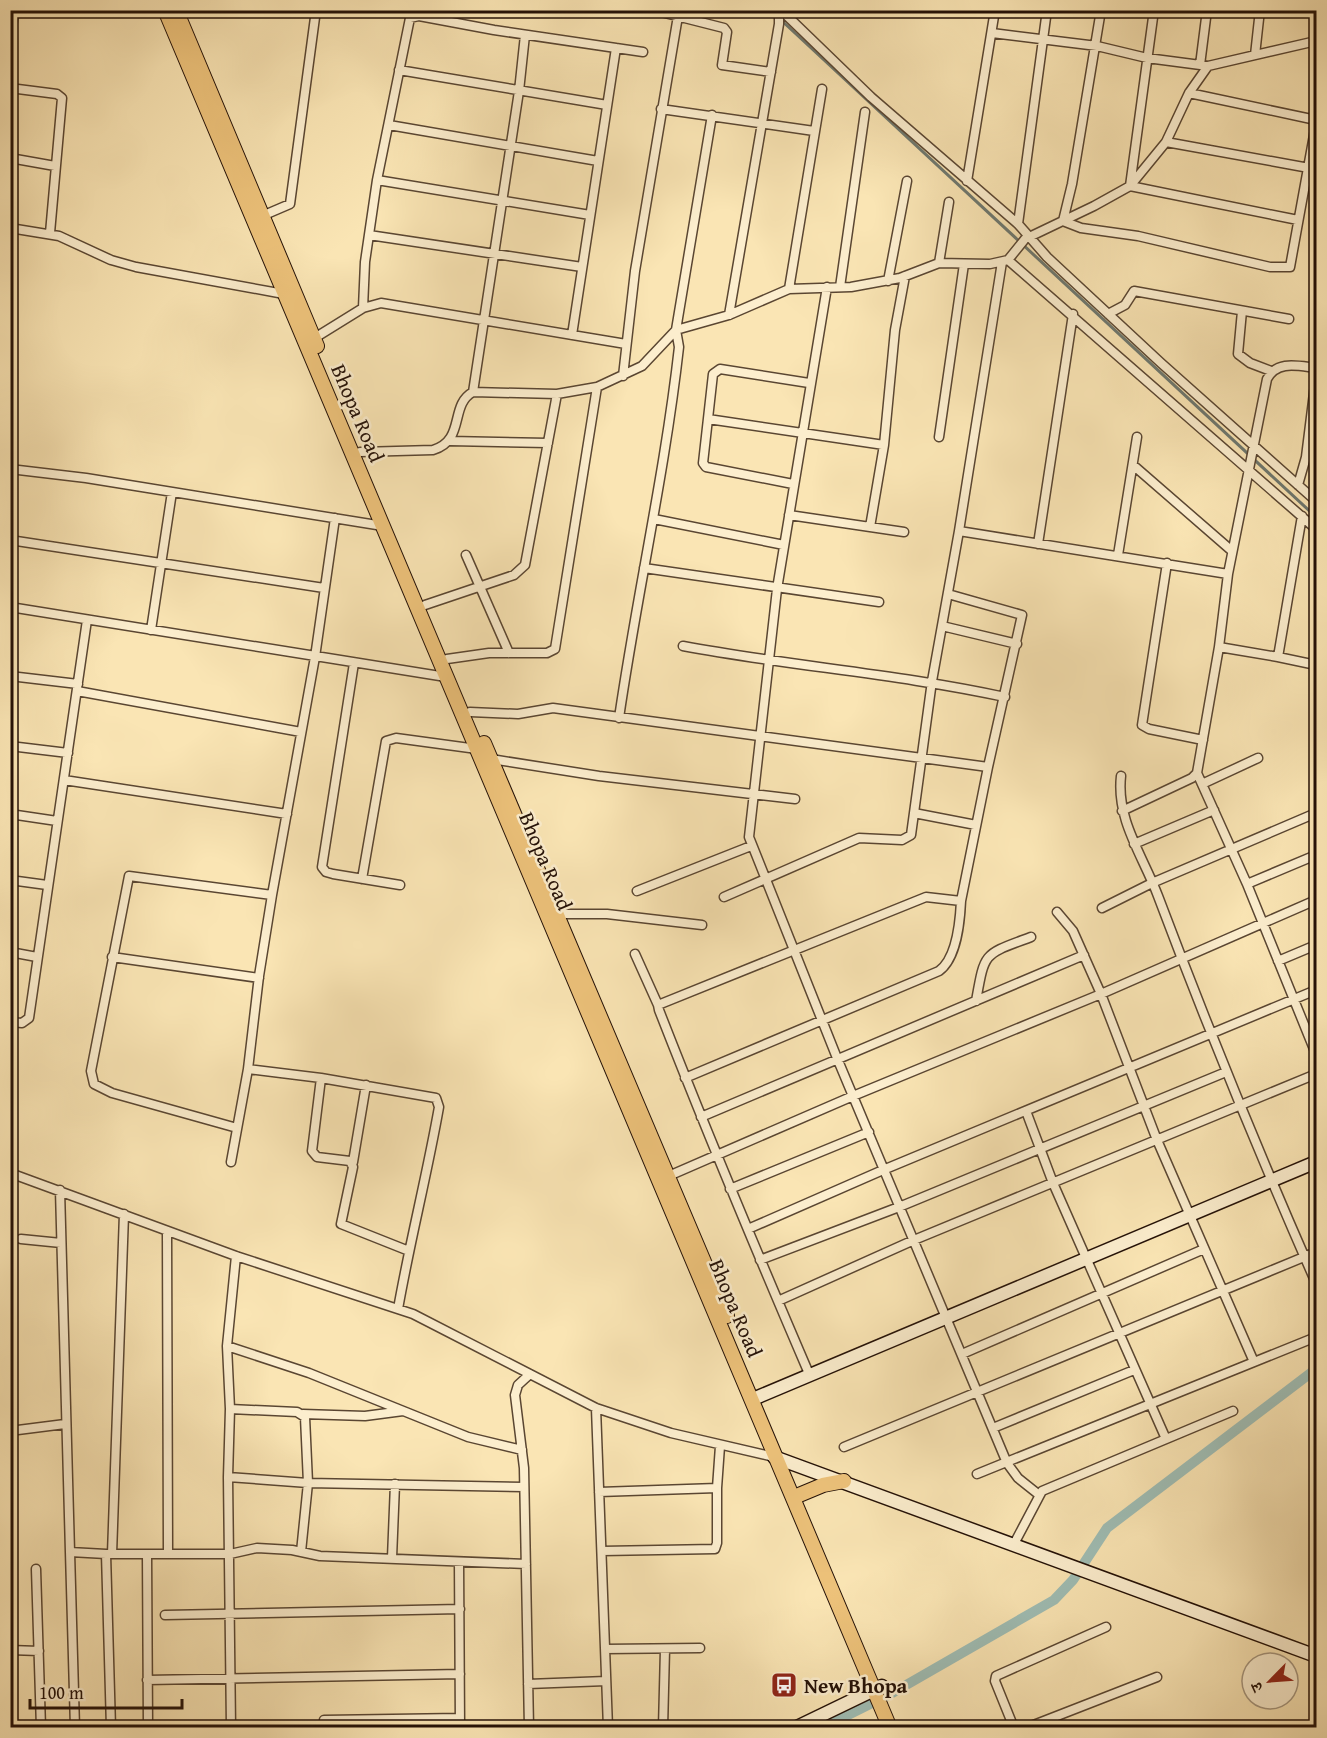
<svg xmlns="http://www.w3.org/2000/svg" width="1327" height="1738" font-family="'Gentium Book Plus','Noto Serif Devanagari',serif">
	<style>
		.lines { fill: none; stroke-linecap: round; stroke-linejoin: round }
		.stream { stroke: #6e786f; stroke-width: 3 }
		.canal { stroke: #9fbdb4; stroke-width: 10 }
		.street-casing { stroke: #5a4632; stroke-width: 11 }
		.secondary-casing { stroke: #241107; stroke-width: 15 }
		.primary-casing { stroke: #241107; stroke-width: 16 }
		.street { stroke: #fceece; stroke-width: 8 }
		.secondary { stroke: #fceece; stroke-width: 12 }
		.primary { stroke: #edc27a; stroke-width: 14 }
		.labels { text-anchor: middle; dominant-baseline: central; stroke-width: 5; stroke-linejoin: round; paint-order: stroke }
		.street-label { font-size: 21px; fill: #241107; stroke: #fceece }
		.poi-label { font-size: 21px; font-weight: bold; fill: #241107; stroke: #fceece; text-anchor: start }
	</style>
	<rect width="100%" height="100%" fill="#fae5b4"/>
	<filter id="stains"><feTurbulence type="fractalNoise" baseFrequency=".00333" numOctaves="4"/><feColorMatrix values="0 0 0 0 .2 0 0 0 0 .09 0 0 0 0 .02 0 0 0 .5 -.17"/></filter>
	<radialGradient id="worn" r=".72"><stop offset=".6" stop-color="#630" stop-opacity="0"/><stop offset="1" stop-color="#630" stop-opacity=".3"/></radialGradient>
	<g class="lines">
		<path class="stream" d="M771,10L777,16
			M781,20L1316,517"/>
		<path class="canal" d="M822,1728L894,1692L1054,1600L1073,1580L1107,1528L1316,1369"/>
		<defs>
			<path id="street" d="M653,10L724,28L727,32L722,65L771,72
				M781,10L871,97L1018,224L1047,257L1161,363L1316,501
				M1101,10L1072,184L1063,221L1081,228L1138,236L1270,267H1290L1316,124
				M1154,10L1130,186L1298,220
				M992,33L1097,46L1147,58L1208,66
				M10,47L14,10
				M1255,55L1260,10
				M1200,65L1207,10
				M399,70L607,105
				M10,88L57,94L62,98L50,233
				M1189,93L1316,120
				M661,109L814,131
				M389,125L598,161
				M1166,142L1309,168
				M10,158L55,166
				M377,180L590,215
				M967,181L995,10
				M262,216L290,204L316,10
				M1018,224L1047,10
				M10,228L59,236L111,260L136,267L284,294
				M369,235L582,267
				M1008,260L1316,529
				M939,263L949,202
				M888,281L907,181
				M827,287L777,589L749,837L837,1058L1007,1463L1018,1478L1038,1494
				M840,287L865,112
				M789,289L822,89
				M363,308L365,262L377,180L410,18L419,16L494,30L643,52
				M1242,311L1238,354L1250,363L1271,371
				M1108,314L1125,305L1134,291L1289,319
				M729,315L779,24V10
				M572,335L616,48
				M313,339L363,308L381,303L626,344
				M623,376L635,271L679,10
				M473,392L519,91L525,35
				M708,419L884,445
				M939,437L964,264
				M450,441L548,443
				M353,455L360,452L433,450C466,440 449,405 473,392L557,394L597,387L642,366L676,330L729,315L789,289L851,287L900,278L939,263L990,264L1008,260L1025,239L1094,206L1130,186L1166,142L1189,93L1208,66L1316,41
				M1133,465L1232,551
				M10,469L86,478L383,526
				M793,484L706,467L703,463L713,374L720,369L809,383
				M1298,485L1306,457L1316,377
				M789,515L904,532
				M1302,516L1278,657L1316,665
				M654,519L784,545
				M870,527L884,445L895,330L905,276
				M959,531L1228,574
				M10,540L324,588
				M1038,544L1073,314
				M466,555L509,653
				M1118,555L1137,437
				M1167,563L1142,725L1149,729L1203,740
				M644,568L879,602
				M948,594L1022,615L988,767
				M425,605L514,575L525,565L557,394
				M10,607L446,677
				M942,626L1017,644
				M151,630L172,492
				M683,646C790,666 899,674 1005,697
				M1219,647L1278,657
				M447,659L489,653H547L555,649L597,387
				M354,663L322,867L326,872L333,874L400,885
				M10,676L78,684
				M77,691L301,732
				M470,712L518,714L553,708L988,767L961,901
				M619,718C637,594 665,472 679,347L676,330L712,115
				M10,746L68,753
				M491,759L599,776L795,799
				M1197,773L1247,884L1316,1054
				M1121,776C1116,820 1143,856 1158,896C1207,1026 1260,1156 1316,1283
				M64,780L287,814
				M1202,784L1258,758
				M1122,811L1192,778L1197,773L1219,647L1228,574L1267,379C1277,360 1298,366 1316,368
				M914,813L976,825
				M10,814L57,821
				M1134,844L1214,810
				M362,879L386,741L396,738L477,749
				M10,880L47,885
				M1247,884L1316,855
				M637,891L751,846
				M272,895L315,657L335,518
				M724,897L859,838L902,840L911,835L932,681L959,531L1002,262
				M1102,908L1152,883L1316,813
				M1057,912L1073,931L1101,994L1316,900
				M557,914H607L702,925
				M10,952L37,957
				M635,954L658,1005
				M112,957L259,978
				M1278,961L1316,945
				M976,1001C985,951 983,955 1031,937
				M10,1022L22,1023L29,1018L87,620
				M321,1078L312,1151L317,1157L350,1161L353,1167L341,1224L409,1251
				M685,1078L939,971C957,958 960,922 961,901L926,897L658,1005L659,1010C707,1133 758,1255 810,1376
				M1026,1111L1053,1183L1166,1439
				M701,1117L1084,955
				M237,1128L112,1093L94,1084L91,1071L129,876L272,895L259,976L248,1069
				M231,1162L248,1069L321,1078L436,1098L439,1107C427,1175 410,1241 398,1309
				M353,1162L366,1085
				M10,1173L236,1256L413,1314L596,1408L671,1433L774,1457
				M664,1178L853,1096L1101,994L1157,1140L1254,1362
				M730,1189L869,1132
				M60,1190L70,1552
				M748,1229L883,1170L1316,990
				M167,1231L168,1553
				M21,1239L61,1243
				M236,1256L227,1346L309,1373L468,1437L522,1450
				M760,1260L899,1207L1226,1072
				M778,1301L914,1240L1316,1074
				M227,1346L230,1409L228,1477
				M962,1354L1204,1249
				M596,1408L608,1728
				M230,1409L297,1412L305,1417L308,1483L301,1552
				M303,1414L365,1416L403,1411
				M993,1428L1134,1370
				M10,1431L65,1424
				M844,1447L1316,1252
				M977,1474L1316,1337
				M599,1492L717,1488L720,1446
				M1014,1544L1042,1491L1233,1411
				M602,1551L715,1549L717,1543V1488
				M112,1554L124,1214
				M147,1554H230L257,1548L292,1550L320,1556L526,1564
				M392,1558L395,1484
				M459,1562L460,1728
				M36,1569L41,1728
				M165,1615L460,1609
				M605,1649L700,1648
				M10,1650L39,1651
				M147,1680L460,1674
				M528,1684L606,1681
				M324,1720L460,1718
				M75,1728L70,1552L106,1554
				M111,1728L106,1554H147L148,1728
				M231,1728L228,1477L308,1483L524,1487
				M529,1728L524,1468L515,1395L518,1385L530,1374
				M663,1728L665,1649
				M1014,1728L995,1681L996,1676L1106,1627
				M1026,1728L1157,1677"/>
			<path id="secondary" d="M753,1399L1316,1162
				M774,1457L1316,1656
				M795,1728L882,1686"/>
			<path id="primary" d="M165,10L890,1728
				M176,10L317,346
				M484,743L727,1316
				M799,1495L823,1485L844,1481"/>
		</defs>
		<use href="#street" class="street-casing"/>
		<use href="#secondary" class="secondary-casing"/>
		<use href="#primary" class="primary-casing"/>
		<use href="#street" class="street"/>
		<use href="#secondary" class="secondary"/>
		<use href="#primary" class="primary"/>
	</g>
	<defs>
		<symbol id="bus-square" viewBox="-11 -11 22 22"><rect x="-9" y="-9" width="18" height="18" rx="4" fill="#8f2418" stroke="#fceece"/><path d="M-5-6H5V4H4V6H2V4H-2V6H-4V4H-5ZM-3.5-4V0h7V-4ZM-3.5 1.2v1.5H-2V1.2ZM2 1.2v1.5H3.5V1.2Z" fill="#fff"/></symbol>
	</defs>
	<g fill-rule="evenodd">
		<use href="#bus-square" x="769" y="1670" width="30" height="30"/>
	</g>
	<g class="labels">
		<g class="street-label">
			<text transform="translate(358 413) rotate(67)">Bhopa Road</text>
			<text transform="translate(546 861) rotate(67)">Bhopa Road</text>
			<text transform="translate(736 1308) rotate(67)">Bhopa Road</text>
		</g>
		<g class="poi-label">
			<text x="804" y="1685">New Bhopa</text>
		</g>
	</g>
	<rect width="1327" height="1738" fill="none" stroke="#fae5b4" stroke-width="36"/>
	<rect x="12" y="12" width="1303" height="1714" fill="none" stroke="#241107" stroke-width="3"/>
	<rect x="18" y="18" width="1291" height="1702" fill="none" stroke="#241107" stroke-width="1.5"/>
	<g transform="translate(1270 1681) rotate(245)"><circle r="28" fill="#fceece" stroke="#a6967e" stroke-width="1.5"/>
	<path d="M0-4.5L10 22L0 15L-10 22Z" fill="#8f2418"/>
	<text y="-9" font-size="16" font-weight="bold" text-anchor="middle" fill="#241107">उ</text>
	</g>
	<path d="M30 1699v9h152v-9" fill="none" stroke="#241107" stroke-width="3"/>
	<text x="39" y="1699" font-size="18" fill="#241107" stroke="#fceece" stroke-width="4.5" paint-order="stroke">100 m</text>
	<rect width="100%" height="100%" filter="url(#stains)"/>
	<rect width="100%" height="100%" fill="url(#worn)"/>
</svg>
